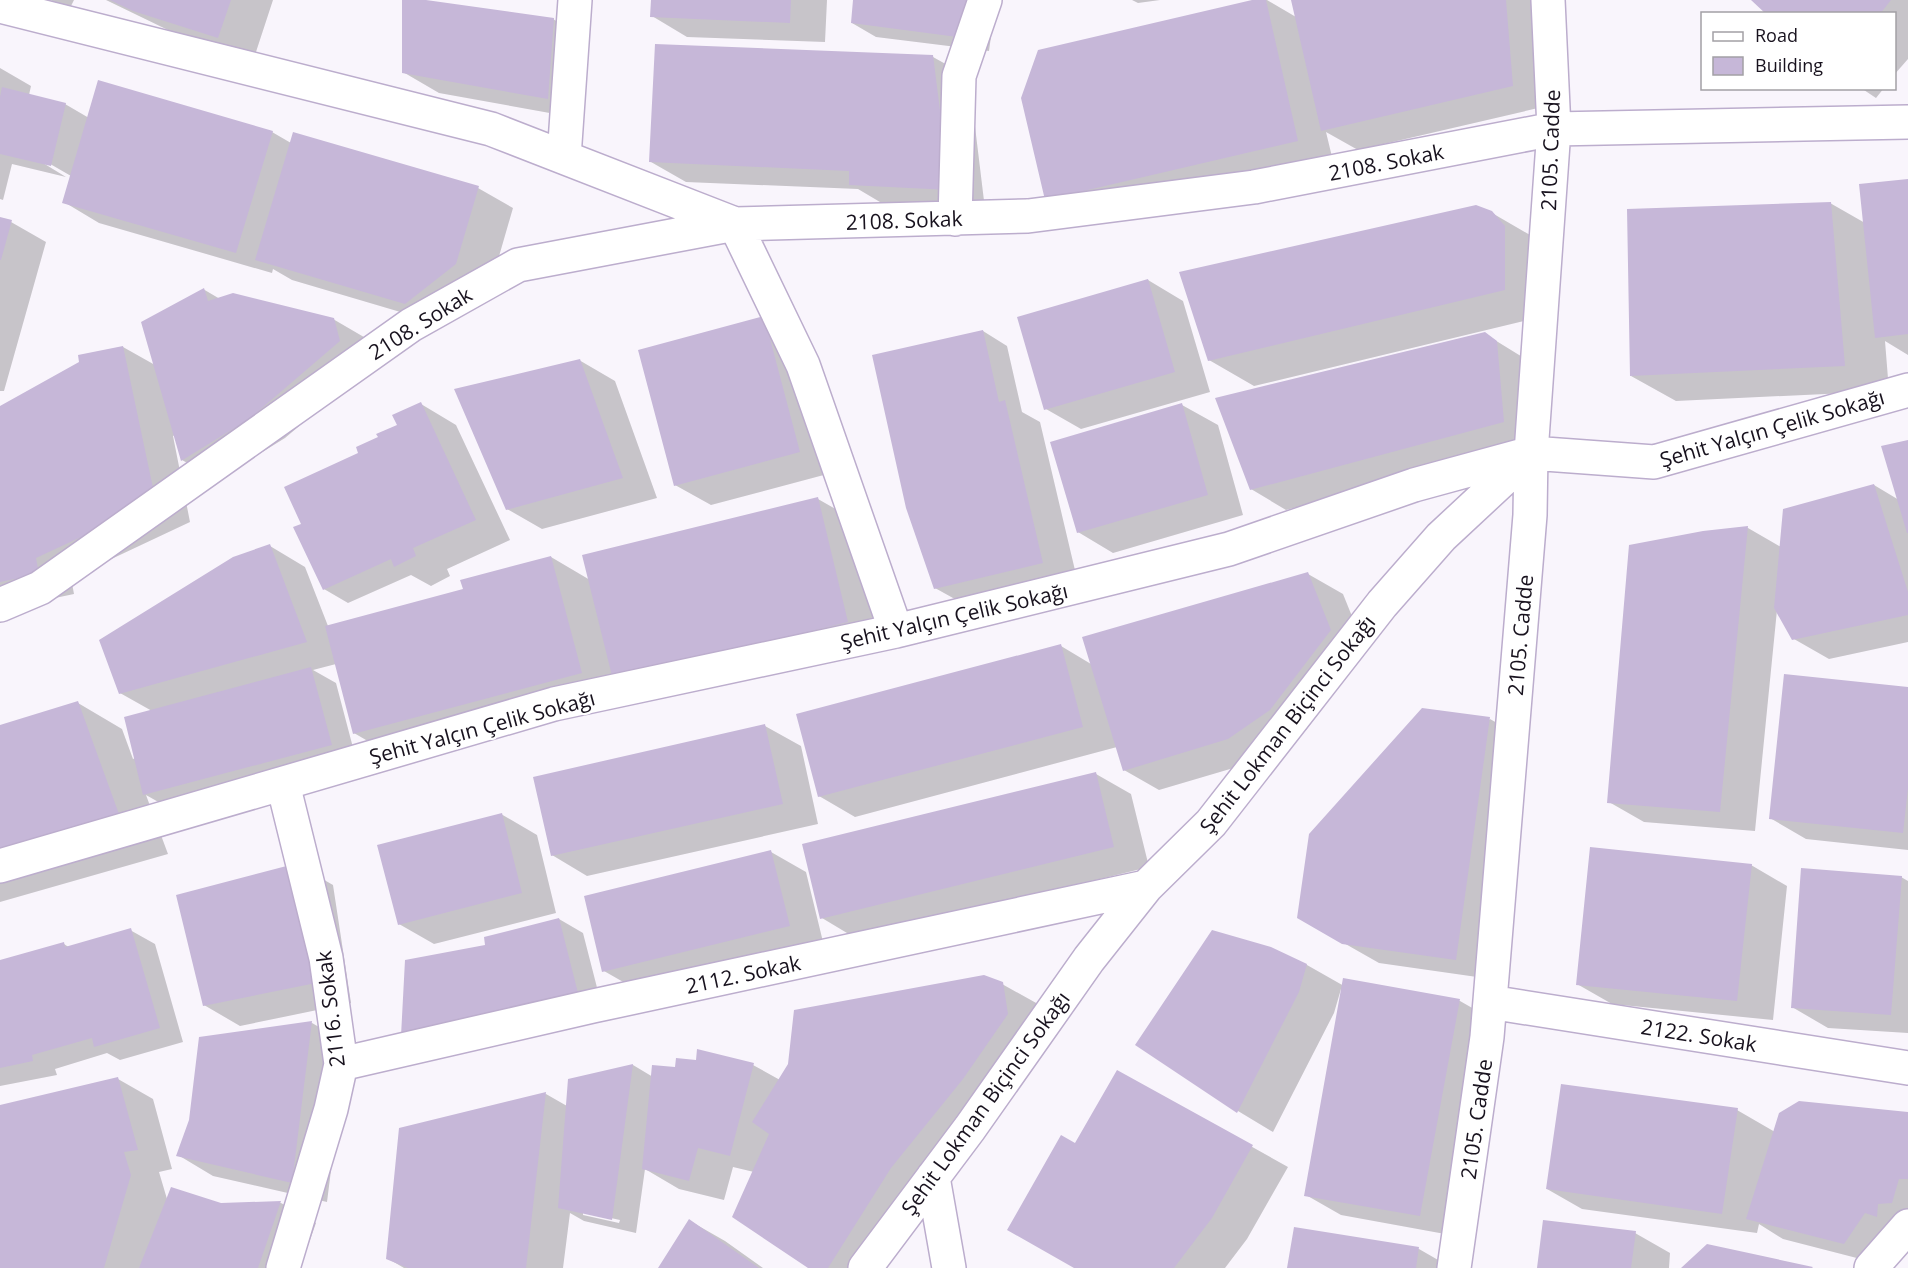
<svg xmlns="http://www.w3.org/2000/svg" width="1908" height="1268" font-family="'Open Sans',sans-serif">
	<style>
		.shadow { fill: #0003; fill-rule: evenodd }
		.building { fill: #c6b7d8 }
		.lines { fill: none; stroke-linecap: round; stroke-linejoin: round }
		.minor-casing { stroke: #bcadcd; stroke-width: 36 }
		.minor { stroke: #fff; stroke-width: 33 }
		.labels { text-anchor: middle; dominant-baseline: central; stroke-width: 4.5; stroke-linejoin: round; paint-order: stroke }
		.street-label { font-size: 21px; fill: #18121e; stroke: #fff }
	</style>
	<rect width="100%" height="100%" fill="#f9f5fc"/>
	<path class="shadow" d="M50,0H74L70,8Z
		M106,0H273L254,58L170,31Z
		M404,0L553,19L588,40L583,119L439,93L403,72Z
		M653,0H827L825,42L687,37L652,16Z
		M855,0H996L989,51L876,37L852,23Z
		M1132,0H1160L1138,3Z
		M1259,0H1267L1296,17L1292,0H1539L1547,106L1358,150L1326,132L1333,161L1274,182L1091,225L1046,199Z
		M1753,0H1908V59L1894,75V14H1768Z
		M933,57L969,77L985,209L885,205L858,189L686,182L651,162Z
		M0,68L31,86L29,95L65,104L89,118L272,132L291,143L478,188L513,208L491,284L441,324L292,280L273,269L272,273L99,223L64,202L71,176L45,161L43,163L66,177L12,164L3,200L0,199Z
		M1861,88H1884L1876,98Z
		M1908,181V355L1885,341L1889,391L1676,401L1631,376L1830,203L1865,223Z
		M1492,213L1537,239L1549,315L1254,386L1209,360Z
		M0,219L11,222L46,242L4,391H0Z
		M1148,280L1183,301L1210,392L1081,429L1046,409Z
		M203,289L220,299L333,319L369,340L375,362L285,438L217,480L182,460L175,435L173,436L190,522L71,578L74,594L17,606L0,596V408L123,347L155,365Z
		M763,318L835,472L711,505L675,485Z
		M983,331L1007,346L1022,412L1040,422L1078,583L971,608L935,588Z
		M1485,334L1532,363L1539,442L1286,510L1251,489Z
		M579,360L615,381L657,498L542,529L507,509Z
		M421,404L456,425L510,540L447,569L450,576L431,586L411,575L348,603L324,589L303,525L360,453L399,425Z
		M1182,405L1218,425L1243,515L1113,553L1078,532Z
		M1908,442V642L1829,659L1794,639L1777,610L1755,831L1644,822L1609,802L1703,533L1748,528L1781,547L1874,485L1899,500Z
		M818,499L853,519L883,642L378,747L354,733L336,664L313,670L336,683L356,759L169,808L146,795L168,854L0,902V727L78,703L122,729L133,759L135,758L152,711L120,693L270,546L305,567L328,626L465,590L551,557L590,580Z
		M1308,574L1343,594L1366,651L1306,730L1264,759L1159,790L1124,770L1117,747L855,817L819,796L1061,646L1091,664Z
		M1908,688V850L1806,839L1770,818Z
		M1490,719L1525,739L1491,979L1379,963L1298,917Z
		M765,726L801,746L818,824L587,876L552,855Z
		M1096,774L1131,794L1149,867L857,939L822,918Z
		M501,814L537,835L556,913L434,944L399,924Z
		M771,852L806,872L824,946L639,991L604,971Z
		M298,865L333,885L351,1003L240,1026L204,1005Z
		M1751,865L1787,886L1773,1020L1612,1004L1577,984Z
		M1901,877L1908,881V1033L1828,1028L1792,1007Z
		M559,919L583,933L602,1007L486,947Z
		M130,930L155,944L183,1042L120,1060L107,1053L55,1069L57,1075L0,1086V961L64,944L70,948Z
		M1271,949L1307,965L1344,986L1460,1001L1495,1021L1456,1236L1341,1215L1306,1195L1343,990L1341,989L1334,1013L1273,1132L1238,1111L1137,1044Z
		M1002,984L1038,1004L876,1268H811L754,1172L733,1167L724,1200L679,1189L645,1169L636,1233L584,1221L570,1213L563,1268H404L387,1258L401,1129L546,1094L567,1106L570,1080L633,1065L653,1077L676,1069L753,1065L780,1080ZM583,1212L620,1220L619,1223L583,1215Z
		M312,1023L347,1043L327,1202L213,1176L178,1155L191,1121L200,1039Z
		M1118,1072L1288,1167L1247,1239L1225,1268H1076V1145Z
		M118,1079L153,1099L172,1169L159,1172L167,1199L221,1205L281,1203L316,1223L300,1268H0V1107Z
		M1737,1110L1775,1132L1908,1114V1235L1880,1264L1783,1239L1759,1224L1757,1233L1582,1209L1547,1189Z
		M690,1221L725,1241L763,1268H660Z
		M1635,1233L1670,1253L1669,1268H1539Z
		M1419,1249L1452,1268H1288Z"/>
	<path class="building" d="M110,0H231L218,38L133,11Z
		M402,0H426L554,18L548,99L402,73Z
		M651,0H791L790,23L650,17Z
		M853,0H970L965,38L851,23Z
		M1252,0H1266L1298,141L1045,200L1021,98L1038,50Z
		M1291,0H1506L1513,86L1321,131Z
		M1751,0H1891L1880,14H1766Z
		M655,44L933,55L950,190L849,185V171L649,162Z
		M98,80L273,131L236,253L62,203Z
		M2,87L66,103L51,166L0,154V97Z
		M293,132L479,186L456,264L405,304L255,260Z
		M1908,179V334L1875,338L1859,184Z
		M1831,202L1845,366L1630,376L1627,209Z
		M1476,205L1492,211L1505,226V290L1208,361L1179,272Z
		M0,217L12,220L1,260H0Z
		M1148,279L1175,372L1044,410L1017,317Z
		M204,288L208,301L233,293L334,318L340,341L249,419L181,461L141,322Z
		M764,316L800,452L674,486L638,350Z
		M983,330L999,402L1005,400L1043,563L934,589L906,508L872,355Z
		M1485,332L1497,341L1504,422L1250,490L1215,398Z
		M123,346L156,502L36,558L39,574L0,582V406L79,362L78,355Z
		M580,359L623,478L506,510L454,389Z
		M421,402L476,520L413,548L416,556L394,567L391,559L323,590L293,527L301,524L284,487L358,453L356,447L378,437L376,434L397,425L392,415Z
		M1182,403L1208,495L1077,533L1050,442Z
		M1908,440V533H1907L1881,446Z
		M1874,484L1908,592V615L1792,640L1774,608L1783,509Z
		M818,497L848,622L613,680L582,555Z
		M1748,526L1720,812L1607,803L1629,545L1703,531Z
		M270,544L307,642L119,694L99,640L233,557Z
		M551,556L582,673L353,734L325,626L463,589L460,580Z
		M1308,572L1331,630L1270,710L1228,739L1123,771L1082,637Z
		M1061,644L1083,727L818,797L796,714Z
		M311,667L332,745L143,795L124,717Z
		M1784,674L1908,687V788L1903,833L1769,819Z
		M78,701L124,828L0,864V725Z
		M1422,708L1490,717L1456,960L1342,944L1297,918L1309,834Z
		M765,724L783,804L551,856L533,777Z
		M1096,772L1114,847L820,919L802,844Z
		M502,813L522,893L398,925L377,845Z
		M1590,847L1752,864L1737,1001L1576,985Z
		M771,850L790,926L602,972L584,896Z
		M298,863L316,983L203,1006L176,895Z
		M1801,868L1902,876L1891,1015L1791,1008Z
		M559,918L578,993L401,1036L405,960L485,945L484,937Z
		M131,928L160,1028L94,1047L92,1038L32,1055L33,1061L0,1068V960L64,942L65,947Z
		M1212,930L1271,947L1307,964L1299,992L1237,1113L1135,1045Z
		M984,975L1003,982L1008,1014L963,1079L891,1168L828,1268H808L732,1217L769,1134L752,1122L788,1064L794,1010Z
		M1343,978L1460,999L1420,1216L1304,1196Z
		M312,1021L292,1183L176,1156L189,1120L199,1037Z
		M697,1049L754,1063L730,1156L698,1148L689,1181L642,1169L652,1065L675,1067L676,1058L696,1060Z
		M633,1064L612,1220L558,1208L568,1079Z
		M1117,1070L1253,1145L1212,1218L1174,1268H1074L1007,1230L1061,1135L1075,1143Z
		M118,1077L138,1150L124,1152L131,1175L104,1268H0V1105Z
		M1561,1084L1738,1108L1722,1214L1546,1189Z
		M546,1092L526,1268H408L386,1259L399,1128Z
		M1799,1101L1908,1112V1179H1899L1892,1203L1878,1204L1877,1217L1865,1213L1844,1244L1746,1219L1779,1113Z
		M171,1187L221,1203L281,1201L258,1268H139Z
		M689,1219L759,1268H658Z
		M1543,1220L1636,1231L1631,1268H1537Z
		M1294,1227L1419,1247L1416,1268H1287Z
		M1707,1244L1813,1267L1812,1268H1681Z"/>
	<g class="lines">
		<defs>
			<path id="minor" d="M0,6L491,129L735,224L803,365L896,631
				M564,157L575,0
				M955,219L959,76L985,0
				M0,605L40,588L411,325L518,265L735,224L1028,216L1254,187L1554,129L1908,122
				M283,784L326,958L341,1064L331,1109L283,1268
				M0,866L554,704L896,631L1229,549L1414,485L1531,453L1654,462L1908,390
				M1490,1002L1908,1068
				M341,1064L593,1006L1146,887
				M933,1177L949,1268
				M865,1268L970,1128L1089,959L1146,887L1211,823L1382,604L1441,537L1528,456
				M1454,1268L1487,1037L1530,515L1531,453L1554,129L1548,0
				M1871,1268L1908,1226"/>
		</defs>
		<use href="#minor" class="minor-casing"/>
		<use href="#minor" class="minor"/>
	</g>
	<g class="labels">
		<g class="street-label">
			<text transform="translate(1550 150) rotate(-88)">2105. Cadde</text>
			<text transform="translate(1386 162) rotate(-11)">2108. Sokak</text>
			<text transform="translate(904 220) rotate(-2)">2108. Sokak</text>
			<text transform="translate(420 323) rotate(-32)">2108. Sokak</text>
			<text transform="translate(1772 428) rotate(-16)">Şehit Yalçın Çelik Sokağı</text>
			<text transform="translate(954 616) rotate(-13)">Şehit Yalçın Çelik Sokağı</text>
			<text transform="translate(1520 635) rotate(-85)">2105. Cadde</text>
			<text transform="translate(1287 724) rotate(-52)">Şehit Lokman Biçinci Sokağı</text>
			<text transform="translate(482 727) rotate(-15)">Şehit Yalçın Çelik Sokağı</text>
			<text transform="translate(743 974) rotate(-12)">2112. Sokak</text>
			<text transform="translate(330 1009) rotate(-97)">2116. Sokak</text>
			<text transform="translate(1699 1035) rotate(9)">2122. Sokak</text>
			<text transform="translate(985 1103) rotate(-54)">Şehit Lokman Biçinci Sokağı</text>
			<text transform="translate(1476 1119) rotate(-82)">2105. Cadde</text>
		</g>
	</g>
	<rect x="1701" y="12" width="195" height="78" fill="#ffffff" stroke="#a3a0a5" stroke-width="1.5"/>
	<rect x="1713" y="32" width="30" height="9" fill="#ffffff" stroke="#a3a0a5" stroke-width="1.5"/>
	<text x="1755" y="42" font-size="18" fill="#18121e">Road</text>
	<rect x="1713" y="57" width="30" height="18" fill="#c6b7d8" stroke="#a3a0a5" stroke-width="1.5"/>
	<text x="1755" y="72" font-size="18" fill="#18121e">Building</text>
</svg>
